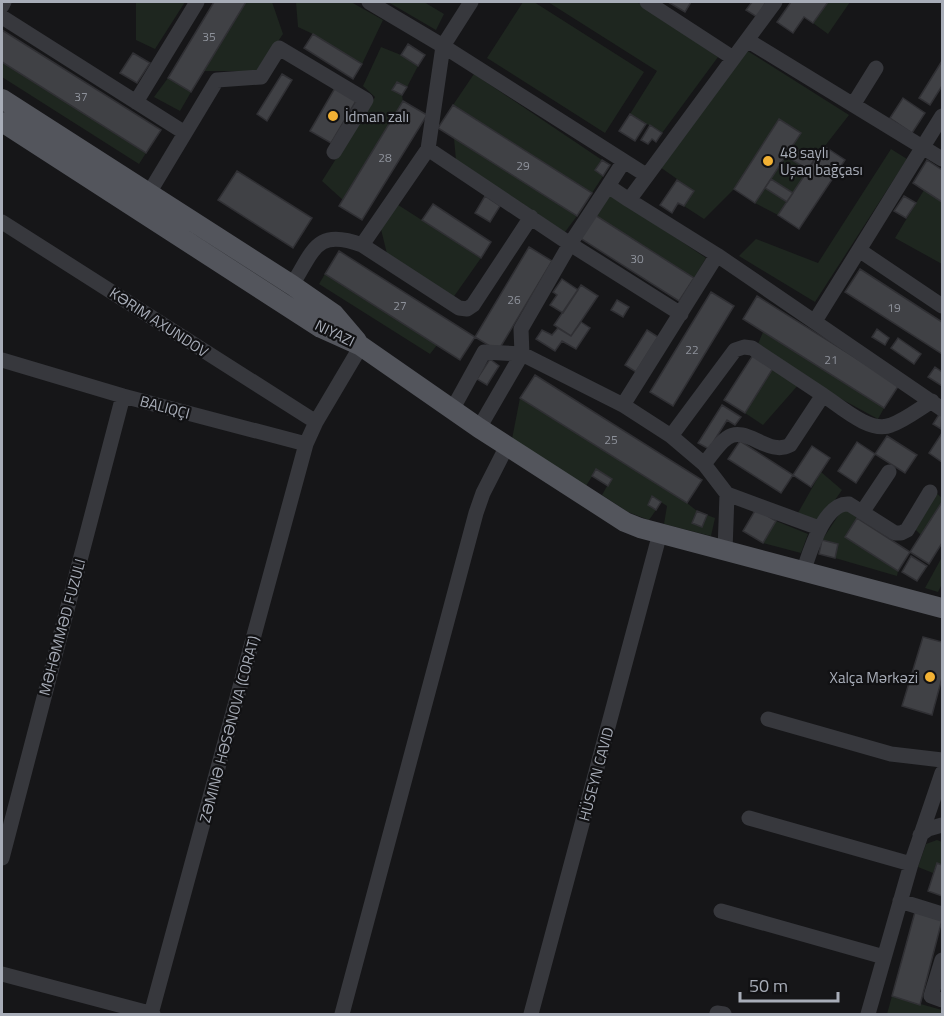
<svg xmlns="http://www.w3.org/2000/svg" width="944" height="1016" font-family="'Titillium Web',sans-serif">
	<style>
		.green { fill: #1e261f }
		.building { fill: #404145; stroke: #303034; stroke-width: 1.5 }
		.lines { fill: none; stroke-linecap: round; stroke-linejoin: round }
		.minor { stroke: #37383d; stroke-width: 15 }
		.major { stroke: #53555c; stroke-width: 20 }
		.poi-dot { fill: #f2b134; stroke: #111113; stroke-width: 2 }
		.labels { text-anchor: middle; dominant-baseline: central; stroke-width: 4.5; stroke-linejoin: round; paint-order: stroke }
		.number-label { font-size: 12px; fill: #8e929b }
		.poi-label { font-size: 15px; fill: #a8adb8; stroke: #111113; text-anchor: start }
		.street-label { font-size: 15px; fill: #a8adb8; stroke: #111113 }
	</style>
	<rect width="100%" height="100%" fill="#161618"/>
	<path class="green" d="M136,2H185L155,49L136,40Z
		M246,2H272L283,34L258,71H204Z
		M296,2H351L383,20L362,64L313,34L298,27Z
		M388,2H424L444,14L436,30Z
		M523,2H534L644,72L605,133L487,58Z
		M548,2H637L718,57L662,133L630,114L657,71Z
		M828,2H850L828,34L813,23Z
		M381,47L401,55L418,66L407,87L397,82L393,90L402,95L403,101L343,200L322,181L375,97L363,86Z
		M746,50L849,115L814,160L792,146L734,189L704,219L684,206L694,191L660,167Z
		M2,62L146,153L139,164L2,77Z
		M474,74L602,160L595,170L603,176L592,193L453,105Z
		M168,78L191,92L180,111L154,97Z
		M454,138L577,216L565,232L456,160Z
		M891,149L907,159L815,302L739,256L756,239L818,263Z
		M786,156L808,170L793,193L771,179Z
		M765,188L787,202L778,215L755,203Z
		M924,190L942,202V264L895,238Z
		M609,193L706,258L694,278L595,215Z
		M392,201L481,258L450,302L389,262L379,221Z
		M325,274L437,345L430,354L319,284Z
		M763,332L884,408L878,419L834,395L758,344Z
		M775,365L799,384L763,425L745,413Z
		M520,398L687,503L697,511L692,523L702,527L707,515L715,518L711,536L664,524L667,506L653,497L648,505L656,510L649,520L628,512L602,495L611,479L596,470L586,486L512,439Z
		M821,472L842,490L818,524L798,513Z
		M934,491L942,498V502L921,535L912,526Z
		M844,507L857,518L845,537L898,571L897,576L835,558L838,544L822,540Z
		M776,521L808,534L801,553L763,543Z
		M942,557V584L938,592L925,588Z
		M937,840L942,842V865L937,863L933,873L918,867L926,844Z
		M892,996L942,1010V1014H887Z"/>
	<path class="building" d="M214,2H246L191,92L168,78Z
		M668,2H691L685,12Z
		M752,2H766L757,17L746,10Z
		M791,2H828L813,23L804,17L793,33L777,22Z
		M2,30L161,130L146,153L2,62Z
		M313,34L362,64L353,79L304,48Z
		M408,44L425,55L418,66L401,55Z
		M133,53L150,63L137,83L120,73Z
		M942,61V86L930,105L919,98Z
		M282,74L292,80L267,121L257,114Z
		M397,82L407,87L402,95L392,90Z
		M335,88L356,101L331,143L310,131Z
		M903,98L925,113L912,133L890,118Z
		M403,101L427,115L362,220L339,206Z
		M453,105L592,193L577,216L438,128Z
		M630,114L646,124L635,141L619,131Z
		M779,119L801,133L755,203L734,189Z
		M650,125L662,133L656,142L652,139L648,144L641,140Z
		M792,146L814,160L808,170L786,156Z
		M824,146L845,160L799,229L778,215Z
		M602,160L610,165L603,176L595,170Z
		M927,160L942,170V202L913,183Z
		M237,171L312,218L293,248L218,200Z
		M771,179L793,193L787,202L765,188Z
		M677,180L694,191L684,206L678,203L672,213L660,205Z
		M485,196L500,206L490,222L475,213Z
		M904,196L916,203L906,218L894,211Z
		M433,204L491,242L481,258L422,220Z
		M595,215L694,278L679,301L580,238Z
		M529,247L552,261L498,351L475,337Z
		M339,251L475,337L460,360L325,274Z
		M860,269L942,322V354L845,292Z
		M562,279L578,290L563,313L550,305L557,295L553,292Z
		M581,285L598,296L571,336L554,325Z
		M711,292L734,306L673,406L650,392Z
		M757,296L899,385L884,408L743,319Z
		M617,300L629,307L623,317L611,310Z
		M581,322L590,328L576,349L562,341L555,351L536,339L542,330L552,335L558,328L571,336Z
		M877,329L889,338L885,345L872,337Z
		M647,330L658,337L636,372L625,365Z
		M898,338L921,354L914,364L891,348Z
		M755,352L775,365L745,413L724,400Z
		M490,359L499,366L487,385L477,379Z
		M935,367L942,372V386L928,377Z
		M535,375L702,480L687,503L520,398Z
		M722,405L741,417L735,425L727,420L709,449L698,443Z
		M940,413L942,414L941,429L933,424Z
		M942,433V462L929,453Z
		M887,436L917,455L905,473L875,454Z
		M740,441L793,475L781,493L728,459Z
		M857,442L875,454L856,483L838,471Z
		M812,446L830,458L811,487L793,475Z
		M596,469L612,479L608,486L592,476Z
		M652,496L661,502L656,510L648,505Z
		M942,502V543L929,564L910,552Z
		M756,509L776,521L763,543L743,531Z
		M697,511L707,515L702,527L692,523Z
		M857,518L910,552L898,571L845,537Z
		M822,540L838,544L835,558L819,554Z
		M911,556L927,566L917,581L902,572Z
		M923,637L942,642V678L932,715L902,706Z
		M937,863L942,865V896L928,891Z
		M915,912L942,920L920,1005L892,996Z"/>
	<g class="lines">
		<path class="minor" d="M369,2L443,46L646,175
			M647,2L733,58
			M775,2L629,200L717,255L942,409
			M2,6L4,2
			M2,17L185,133
			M747,40L942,159
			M136,102L197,2
			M853,105L876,68
			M428,149L443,46L471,2
			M608,186L624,161
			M143,203L217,80L261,77L279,48L366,100L334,152
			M2,222L316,422
			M362,245L459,308L467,309L473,305L531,217
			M859,250L942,306
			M292,285C314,250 316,228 362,245L428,149L570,244L608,186L629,200
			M815,321L942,116
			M2,360L123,396L306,444L316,422L361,346
			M623,405L717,255
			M452,410L484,352L522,354L521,329L570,244L681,314
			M479,428L522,354L623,405L671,436L704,464L727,494L819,528
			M671,436L735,350L744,347L752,348L823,395
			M704,464C711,456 718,444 727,438C746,424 768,457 790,445L823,395C840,406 870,434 891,425C905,420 919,409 932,401
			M863,511L889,472
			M725,551L727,494
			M803,572C810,552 824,502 849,504L895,533H901L907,530L930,492
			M768,719L891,754L942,760
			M749,818L911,864
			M920,835L928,829L942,825
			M2,858L123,396
			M900,901L942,914
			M721,911L884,957
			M942,960L931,996L942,1000
			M2,974L153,1014
			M717,1013L724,1014
			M151,1014L306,444
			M342,1014L476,513L483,493L507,446
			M531,1014L660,533
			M868,1014L911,864L942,773"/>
		<path class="major" d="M2,99L292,285L334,314L357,341
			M2,122L321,328L361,346L479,428L625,522L640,528L942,608"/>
	</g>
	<g class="poi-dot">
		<circle cx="333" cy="116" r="6"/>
		<circle cx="768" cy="161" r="6"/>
		<circle cx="930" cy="677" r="6"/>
	</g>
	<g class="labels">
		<g class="number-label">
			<text x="209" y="36">35</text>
			<text x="81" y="96">37</text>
			<text x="385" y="157">28</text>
			<text x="523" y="165">29</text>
			<text x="637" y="258">30</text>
			<text x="514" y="299">26</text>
			<text x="400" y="305">27</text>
			<text x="894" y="307">19</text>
			<text x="692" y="349">22</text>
			<text x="831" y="359">21</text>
			<text x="611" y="439">25</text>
		</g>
		<g class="poi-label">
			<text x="345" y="116">İdman zalı</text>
			<text x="780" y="152">48 saylı<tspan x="780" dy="17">Uşaq bağçası</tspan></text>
			<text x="918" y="677" text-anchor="end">Xalça Mərkəzi</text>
		</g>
		<g class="street-label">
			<text transform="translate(159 322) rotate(33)">KƏRIM AXUNDOV</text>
			<text transform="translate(335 333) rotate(26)">NIYAZI</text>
			<text transform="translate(165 407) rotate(15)">BALIQÇI</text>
			<text transform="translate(62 627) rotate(-75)">MƏHƏMMƏD FUZULI</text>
			<text transform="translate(229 729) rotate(-75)">ZƏMINƏ HƏSƏNOVA (CORAT)</text>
			<text transform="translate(596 774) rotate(-75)">HÜSEYN CAVID</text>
		</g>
	</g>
	<rect width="944" height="1016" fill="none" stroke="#a8adb8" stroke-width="6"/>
	<path d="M740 992v9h98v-9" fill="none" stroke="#a8adb8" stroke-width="3"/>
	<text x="749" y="992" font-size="18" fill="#a8adb8" stroke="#111113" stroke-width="4.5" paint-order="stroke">50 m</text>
</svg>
